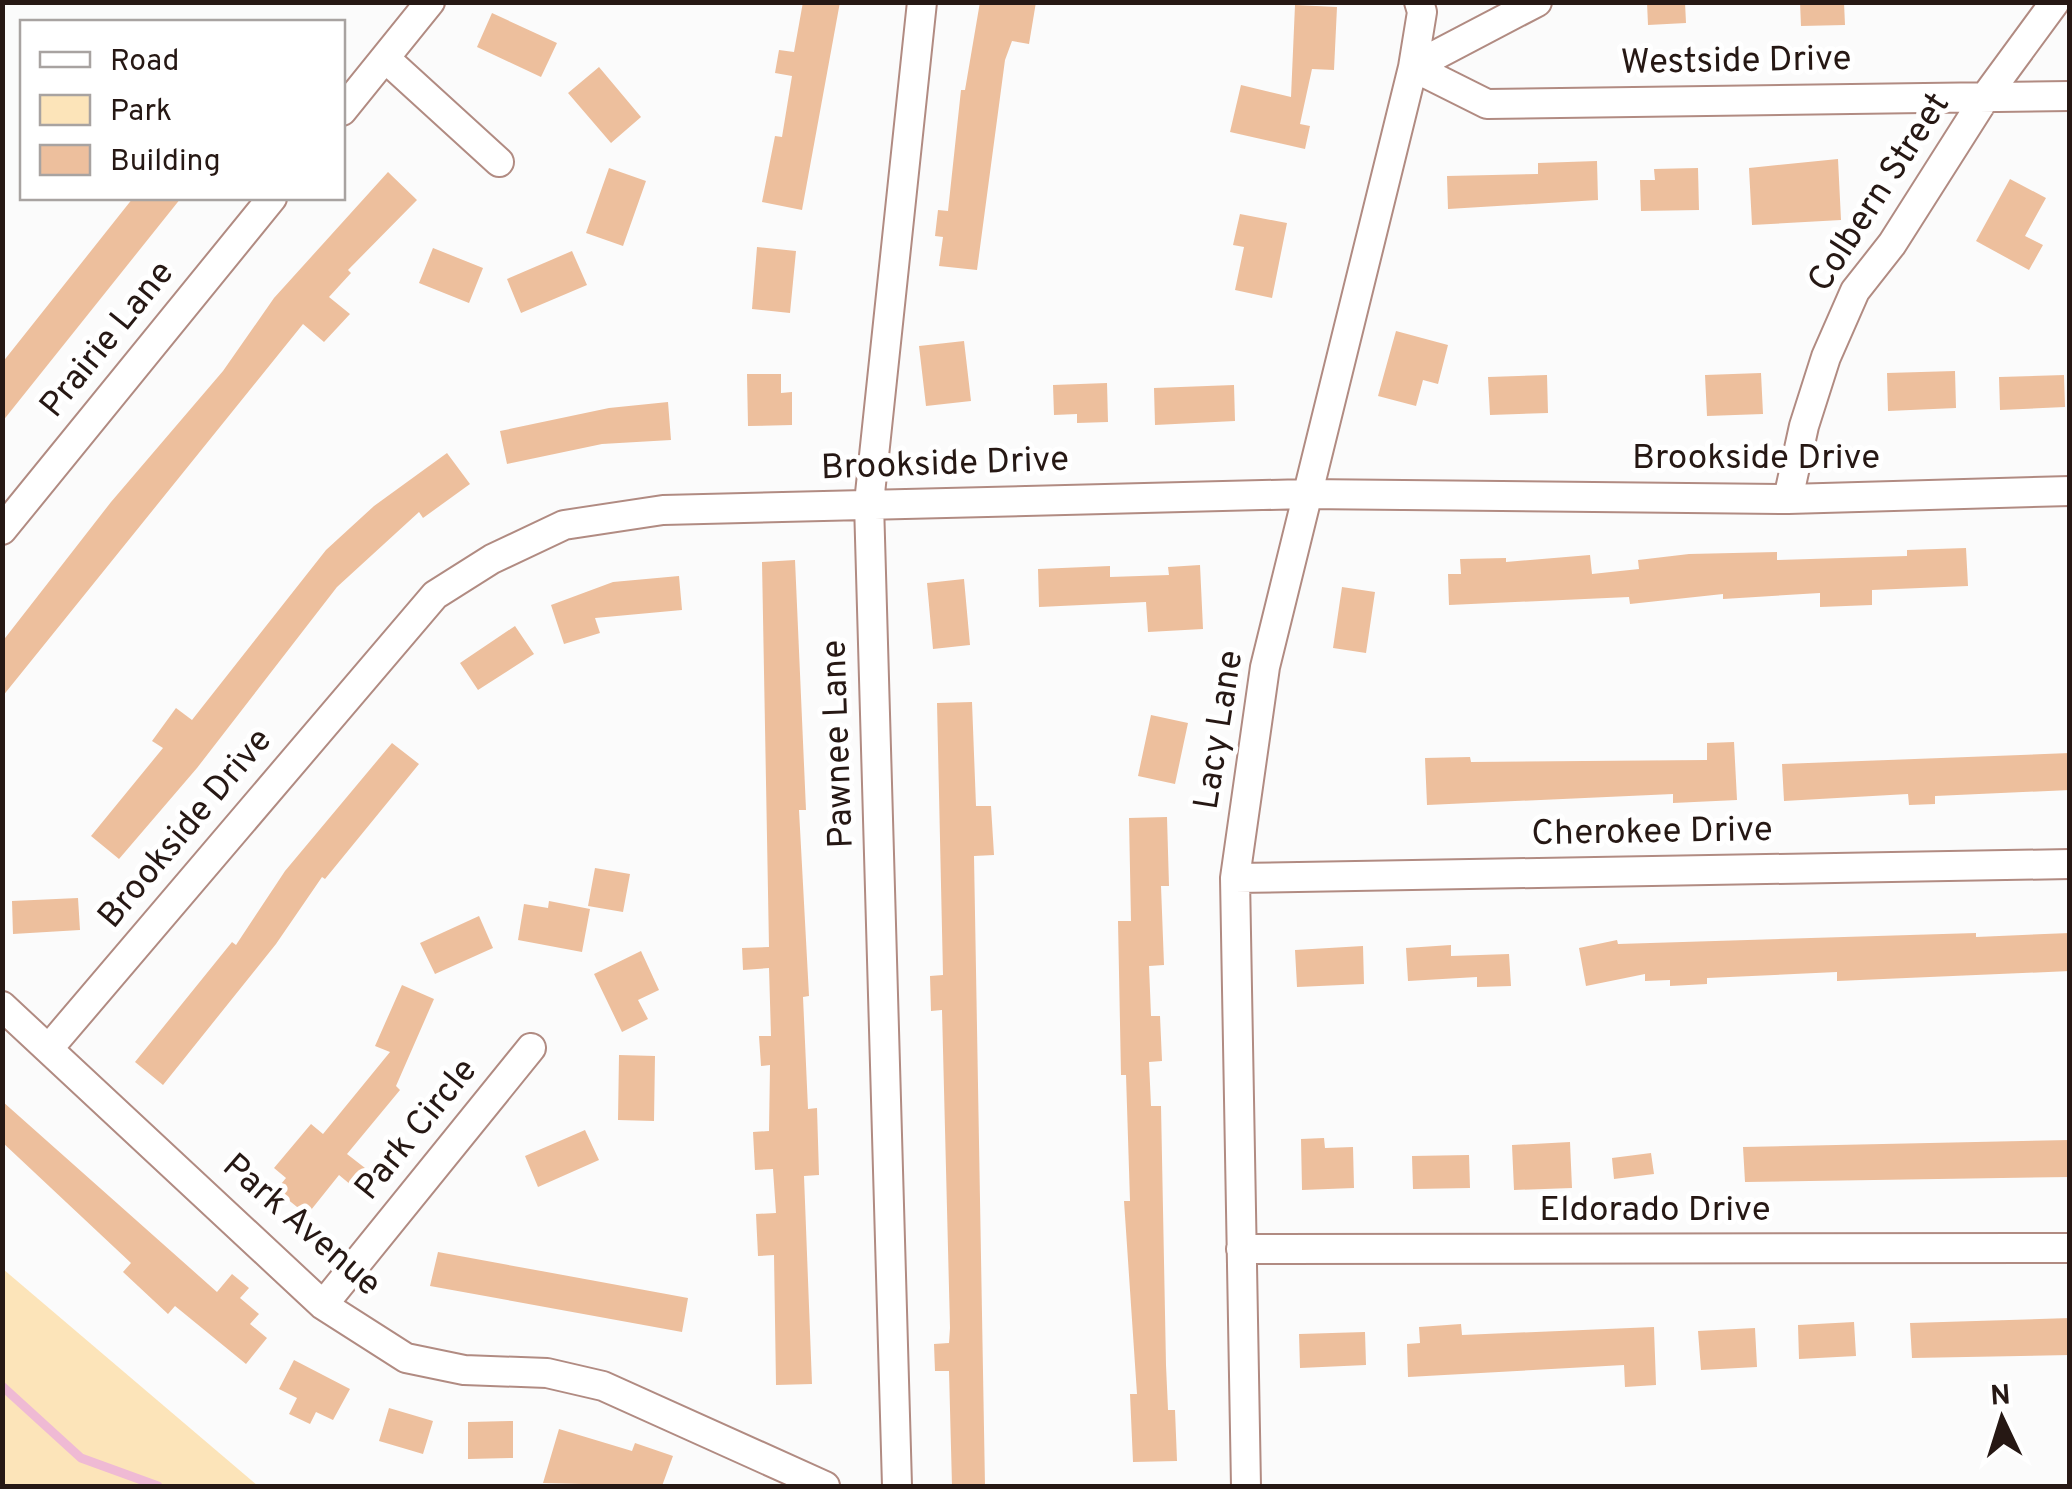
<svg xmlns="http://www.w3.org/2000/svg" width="2072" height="1489" font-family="Overpass,sans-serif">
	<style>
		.green { fill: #fce4b9 }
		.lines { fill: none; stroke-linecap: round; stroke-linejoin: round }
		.stream { stroke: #efbad4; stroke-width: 9 }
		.building { fill: #edbf9d }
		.minor-casing { stroke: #b18b82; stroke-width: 32 }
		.minor { stroke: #fff; stroke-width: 28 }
		.labels { text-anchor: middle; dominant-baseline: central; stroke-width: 10; stroke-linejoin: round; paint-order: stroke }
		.street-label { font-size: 35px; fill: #261814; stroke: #fff }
	</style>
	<rect width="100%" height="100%" fill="#fbfbfb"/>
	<path class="green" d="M3,1269L258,1486H3Z"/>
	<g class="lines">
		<path class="stream" d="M2,1386L81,1458L158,1486"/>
	</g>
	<path class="building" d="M803,2H840L802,210L762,202L775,136L782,137L792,76L775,73L779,50L794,52Z
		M980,2H1036L1029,44L1012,41L1005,60L977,270L939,266L943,237L935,236L938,210L948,211L961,90H965Z
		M1647,2H1685L1686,23L1648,25Z
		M1800,2H1844L1845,25L1801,26Z
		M1295,5L1337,7L1334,70L1312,69L1300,124L1310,126L1305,149L1230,132L1241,85L1291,97Z
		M492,13L557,43L541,77L477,47Z
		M599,67L641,117L611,143L568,93Z
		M1838,159L1841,220L1752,225L1749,168Z
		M1597,161L1598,200L1448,209L1447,176L1538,174V163Z
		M609,168L646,181L623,246L586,233Z
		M1698,168L1699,210L1641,211L1640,180H1655L1654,169Z
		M388,172L417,200L348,270L351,273L329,297L350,314L324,342L303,324L2,697V642L111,502L223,371L274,298Z
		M2010,179L2046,198L2025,236L2043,245L2029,270L1976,241Z
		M133,198H181L2,422V363Z
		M1240,214L1287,223L1272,298L1235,290L1244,247L1233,245Z
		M757,247L796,251L790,313L752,309Z
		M433,248L483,268L469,303L419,283Z
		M572,251L587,285L521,313L507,279Z
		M1396,331L1448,345L1438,384L1423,380L1416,406L1378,396Z
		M964,341L971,401L926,406L919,346Z
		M1955,371L1956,408L1888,411L1887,373Z
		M1761,373L1763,414L1707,416L1705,375Z
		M747,374H781V393L792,392V425L748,426Z
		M1547,375L1548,413L1490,415L1488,377Z
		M2064,375L2065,407L2000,410L1999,377Z
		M1107,383L1108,422L1077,423V414L1054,415L1053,385Z
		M1234,385L1235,421L1155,425L1154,388Z
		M668,402L671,440L602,444L507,464L500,431L609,408Z
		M447,453L470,484L423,518L419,512L337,587L197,768L119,859L91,836L163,748L152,741L176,708L192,720L326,550L374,506Z
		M1966,548L1968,586L1872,590V605L1820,607V593L1723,599V594L1630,604L1629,597L1449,605L1448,574H1461L1460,559L1506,558V562L1590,555L1592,574L1639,569L1638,560L1689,554L1777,552V560L1907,556V550Z
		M795,560L806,810H799L809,996L803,997L808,1109L817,1108L819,1175L804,1176L812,1384L776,1385L774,1255L758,1256L756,1214L776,1213L773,1169L755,1170L753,1132L769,1131L770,1065L761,1066L759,1036H771L769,968L743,970L742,948L769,947L762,562Z
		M1200,565L1203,629L1148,632L1146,602L1039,607L1038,569L1110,566V577L1169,575L1168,567Z
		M679,576L682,610L595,618L600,633L564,644L551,605L613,582Z
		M964,579L970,645L933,649L927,583Z
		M1342,587L1375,592L1366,653L1333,648Z
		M515,626L534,654L478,690L460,663Z
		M972,702L976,806H991L994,855L974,856L985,1486H952L949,1371H935L934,1344L949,1343L950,1328L942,1010L931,1011L930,976L943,975L937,703Z
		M1151,715L1188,723L1175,784L1138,776Z
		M1734,742L1737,800L1673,803V794L1427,805L1425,758L1470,757L1471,762L1707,760V743Z
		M392,743L419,764L325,879L322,877L276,944L163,1085L135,1062L232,942L236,945L285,871Z
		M2070,753V790L1935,796V804L1909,805L1908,794L1784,801L1782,764Z
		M1167,817L1169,886H1161L1164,965L1149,966L1151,1016H1160L1162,1061L1149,1062L1151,1106H1161L1166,1365L1168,1410H1175L1177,1461L1133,1462L1130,1394H1137L1124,1201H1130L1126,1075H1121L1118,921H1131L1129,818Z
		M595,868L630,874L623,912L588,906Z
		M78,898L80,930L13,934L12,901Z
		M549,901L590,909L582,952L518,940L524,904L548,908Z
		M479,916L493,948L435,974L420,943Z
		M1976,933V937L2070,933V971L1837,981V972L1707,978V984L1670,986V980L1645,981V974L1586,986L1579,948L1617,940L1618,944Z
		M1451,945V956L1509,954L1511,986L1477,987V977L1408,981L1406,948Z
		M1363,946L1364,984L1297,987L1295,950Z
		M641,951L659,990L638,1000L648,1019L622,1032L594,974Z
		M402,985L434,999L396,1086L400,1090L347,1154L365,1168L351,1185L339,1175L307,1215L276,1190L286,1178L274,1168L311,1124L323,1134L390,1052L375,1046Z
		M619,1055L655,1056L654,1121L618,1120Z
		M2,1101L217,1292L232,1274L249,1288L240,1298L259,1314L250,1324L267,1338L246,1364L175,1306L168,1314L123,1272L131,1263L2,1142Z
		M585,1130L599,1160L538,1187L525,1156Z
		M1324,1138L1325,1148L1353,1147L1354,1188L1302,1190L1301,1139Z
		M2070,1140V1177L1745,1182L1743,1147Z
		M1570,1142L1572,1188L1514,1190L1512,1145Z
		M1651,1153L1654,1174L1614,1179L1612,1158Z
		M1469,1155L1470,1188L1413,1189L1412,1156Z
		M438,1252L688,1298L682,1332L430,1286Z
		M2070,1318V1355L1912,1358L1910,1323Z
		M1854,1322L1856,1356L1799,1359L1798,1325Z
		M1461,1324L1462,1335L1654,1327L1656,1385L1625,1387L1624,1365L1408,1377L1407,1344L1420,1343L1419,1327Z
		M1755,1328L1757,1367L1701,1370L1698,1331Z
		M1365,1332L1366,1365L1300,1368L1299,1334Z
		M294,1360L350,1389L333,1420L316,1412L310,1424L289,1414L297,1398L279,1389Z
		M389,1408L433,1421L423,1454L379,1441Z
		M513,1421V1458L468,1459V1422Z
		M559,1429L632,1451L635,1443L673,1456L662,1486L543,1483Z"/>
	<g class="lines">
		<defs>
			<path id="minor" d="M385,58L499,162
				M1413,67L1487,104L2070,96
				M1413,67L1537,2
				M342,111L430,2
				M1788,499L1804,426L1826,357L1855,291L1892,244L1986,96L2055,2
				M2,530L272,198
				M1235,878L2070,864
				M2,1006L323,1305L406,1358L464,1370L547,1373L603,1386L825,1486
				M50,1047L435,595L492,559L564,525L663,510L1306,494L1788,499L2070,491
				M1241,1249L2070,1248
				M323,1305L531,1048
				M897,1486L869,503L922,2
				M1246,1486L1235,878L1265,667L1413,67L1422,12L1419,2"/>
		</defs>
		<use href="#minor" class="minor-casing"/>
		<use href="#minor" class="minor"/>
	</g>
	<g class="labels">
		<g class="street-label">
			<text transform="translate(1736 62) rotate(-1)">Westside Drive</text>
			<text transform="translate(1880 193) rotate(-57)">Colbern Street</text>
			<text transform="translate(108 340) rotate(-51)">Prairie Lane</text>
			<text x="1756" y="459">Brookside Drive</text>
			<text transform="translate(945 465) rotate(-2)">Brookside Drive</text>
			<text transform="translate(1220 730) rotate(-81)">Lacy Lane</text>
			<text transform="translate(839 744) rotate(-92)">Pawnee Lane</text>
			<text transform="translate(186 829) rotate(-50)">Brookside Drive</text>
			<text transform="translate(1652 833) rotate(-1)">Cherokee Drive</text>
			<text transform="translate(417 1130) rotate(-51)">Park Circle</text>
			<text x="1655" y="1211">Eldorado Drive</text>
			<text transform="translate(301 1226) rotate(41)">Park Avenue</text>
		</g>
	</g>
	<rect width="2072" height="1489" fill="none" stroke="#261814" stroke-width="10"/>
	<rect x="20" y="20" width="325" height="180" fill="#ffffff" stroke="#a8a3a1" stroke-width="2.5"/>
	<rect x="40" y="52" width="50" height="15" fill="#ffffff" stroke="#a8a3a1" stroke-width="2.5"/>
	<text x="110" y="70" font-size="30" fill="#261814">Road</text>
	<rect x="40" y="95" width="50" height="30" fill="#fce4b9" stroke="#a8a3a1" stroke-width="2.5"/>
	<text x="110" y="120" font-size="30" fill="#261814">Park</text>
	<rect x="40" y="145" width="50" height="30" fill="#edbf9d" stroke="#a8a3a1" stroke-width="2.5"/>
	<text x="110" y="170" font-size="30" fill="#261814">Building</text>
	<g transform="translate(2002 1419) rotate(356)" stroke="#ffffff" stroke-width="8" paint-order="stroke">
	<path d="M0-8L18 38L0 25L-18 38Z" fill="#261814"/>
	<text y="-15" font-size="28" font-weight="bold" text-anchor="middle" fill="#261814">N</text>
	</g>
</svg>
